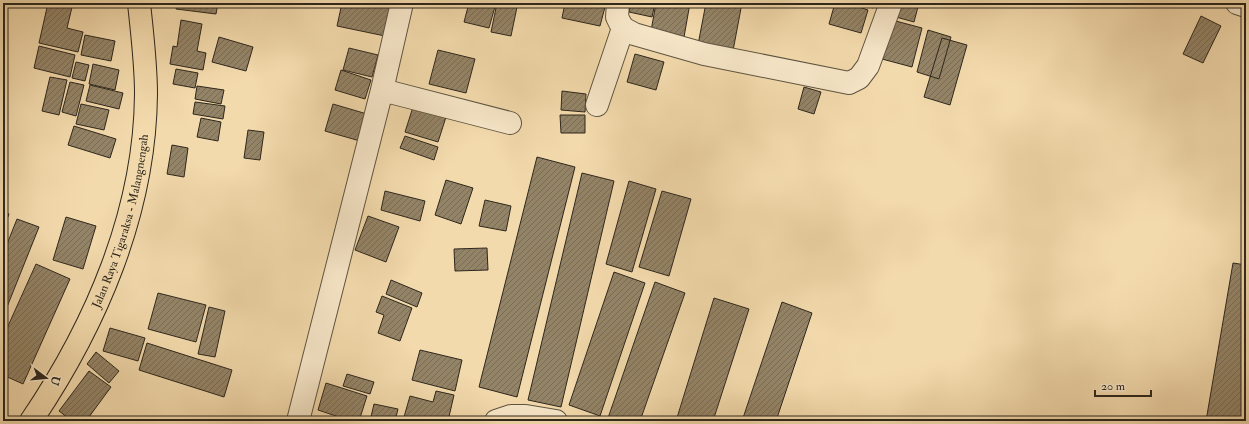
<svg xmlns="http://www.w3.org/2000/svg" width="1249" height="424" font-family="'IM FELL Double Pica',serif">
	<style>
		.building { fill: url(#building-hatch); stroke: #2e271d }
		.lines { fill: none; stroke-linecap: round; stroke-linejoin: round }
		.minor-casing { stroke: #5f5441; stroke-width: 24 }
		.major-casing { stroke: #2e271d; stroke-width: 24 }
		.minor { stroke: #f7e7c9; stroke-width: 22 }
		.major { stroke: #f3daac; stroke-width: 22 }
		.labels { text-anchor: middle; dominant-baseline: central; stroke-width: 4; stroke-linejoin: round; paint-order: stroke }
		.street-label { font-size: 12px; fill: #2e271d; stroke: #f7e7c9 }
	</style>
	<defs>
		<pattern id="building-hatch" width="6" height="6" patternUnits="userSpaceOnUse"><rect width="6" height="6" fill="#948467"/><path d="M-1 1l2-2M0 6l6-6M5 7l2-2" fill="none" stroke="#796c54"/></pattern>
	</defs>
	<rect width="100%" height="100%" fill="#f3daac"/>
	<filter id="stains"><feTurbulence type="fractalNoise" baseFrequency=".005" numOctaves="4"/><feColorMatrix values="0 0 0 0 .2 0 0 0 0 .09 0 0 0 0 .02 0 0 0 .5 -.17"/></filter>
	<radialGradient id="worn" r=".72"><stop offset=".6" stop-color="#630" stop-opacity="0"/><stop offset="1" stop-color="#630" stop-opacity=".3"/></radialGradient>
	<path class="building" d="M48,3H73L67,28L83,32L78,52L39,43Z
		M177,3H218L216,14L176,9Z
		M342,3H373L391,7L385,36L337,26Z
		M469,3H496L489,28L464,22Z
		M497,3L517,7L511,36L491,32Z
		M565,3H592V4L605,7L600,26L562,18Z
		M631,3H655L652,17L629,12Z
		M656,3H690L684,37L651,31Z
		M706,3H742L732,56L697,50Z
		M835,3H847L868,10L861,33L829,24Z
		M857,3H874L873,8Z
		M899,3H919L914,22L896,17Z
		M1201,16L1221,26L1203,63L1183,54Z
		M181,20L202,24L197,51L206,53L203,70L170,64L173,46L177,47Z
		M892,20L922,28L912,67L882,59Z
		M928,30L951,37L939,79L917,72Z
		M85,35L115,41L111,61L81,55Z
		M219,37L253,47L246,71L212,62Z
		M942,38L967,45L950,105L924,97Z
		M39,46L75,55L70,77L34,68Z
		M349,48L378,55L372,77L343,70Z
		M438,50L475,59L466,93L429,84Z
		M635,54L664,62L656,90L627,82Z
		M76,62L89,65L85,81L72,78Z
		M93,64L119,70L115,90L89,84Z
		M176,69L198,73L195,88L173,84Z
		M341,70L371,80L365,99L335,90Z
		M50,77L67,80L59,115L42,111Z
		M70,82L84,85L76,116L62,112Z
		M90,85L123,93L119,109L86,101Z
		M197,86L224,90L221,104L195,99Z
		M804,87L821,92L814,114L798,109Z
		M562,91L586,94L585,112L561,110Z
		M195,102L225,106L223,119L193,114Z
		M81,104L109,110L104,130L76,124Z
		M333,104L367,114L360,141L325,131Z
		M413,107L446,117L438,142L405,132Z
		M560,115H585V133H561Z
		M201,118L221,122L218,141L197,137Z
		M74,126L116,139L110,158L68,145Z
		M248,130L264,132L260,160L244,158Z
		M405,136L438,147L434,160L400,148Z
		M172,145L188,148L184,177L167,174Z
		M537,157L575,167L517,397L479,387Z
		M582,173L614,181L561,407L528,400Z
		M446,180L473,188L461,224L435,215Z
		M629,181L656,189L632,272L606,264Z
		M385,191L425,201L420,221L381,210Z
		M662,191L691,199L669,276L639,267Z
		M485,200L511,206L506,231L479,226Z
		M3,211L9,214L3,230Z
		M368,216L399,227L386,262L355,250Z
		M66,217L96,226L83,269L53,260Z
		M17,219L39,227L3,317V254Z
		M487,248L488,270L455,271L454,249Z
		M1233,263L1246,265V421H1206Z
		M36,264L70,279L23,384L3,375V337Z
		M614,272L645,283L600,416L569,405Z
		M391,280L422,293L417,307L386,294Z
		M655,282L685,293L640,421H607Z
		M158,293L206,305L196,342L148,329Z
		M382,296L412,308L400,341L378,333L384,315L376,312Z
		M714,298L749,309L713,421H676Z
		M782,302L812,313L776,421H742Z
		M209,307L225,311L215,357L198,354Z
		M110,328L145,338L138,361L103,351Z
		M147,343L232,370L224,397L139,370Z
		M420,350L462,360L455,391L412,380Z
		M96,352L119,371L109,383L87,364Z
		M89,371L111,387L86,421H72L59,411Z
		M347,374L374,382L370,394L343,386Z
		M326,383L367,396L359,421H351L318,410Z
		M436,391L454,395L448,421H420L404,417L410,396L433,402Z
		M374,404L398,409L395,421H370Z
		M59,417L66,421H57Z"/>
	<g class="lines">
		<defs>
			<path id="minor" d="M618,3L617,17L620,23L623,28L634,34L704,54L849,83L859,78L868,66L891,3
				M1237,3L1246,6
				M382,90L510,123
				M597,105L623,28
				M298,421L382,90L402,3
				M496,421L511,416H526L556,421"/>
			<g id="major">
				<path id="s1" d="M31,421C96,325 145,212 146,94C146,63 142,33 139,3"/>
			</g>
		</defs>
		<use href="#minor" class="minor-casing"/>
		<use href="#major" class="major-casing"/>
		<use href="#minor" class="minor"/>
		<use href="#major" class="major"/>
	</g>
	<g class="labels">
		<g class="street-label">
			<text stroke="none"><textPath href="#s1" startOffset="221">Jalan Raya Tigaraksa - Malangnengah</textPath></text>
		</g>
	</g>
	<rect width="1249" height="424" fill="none" stroke="#f3daac" stroke-width="16"/>
	<rect x="4" y="4" width="1241" height="416" fill="none" stroke="#2e271d" stroke-width="2"/>
	<rect x="8" y="8" width="1233" height="408" fill="none" stroke="#2e271d"/>
	<g transform="translate(46 378) rotate(106)" stroke="#f7e7c9" stroke-width="3" paint-order="stroke">
	<path d="M0-3L7 15L0 10L-7 15Z" fill="#2e271d"/>
	<text y="-6" font-size="11" font-weight="bold" text-anchor="middle" fill="#2e271d">U</text>
	</g>
	<path d="M1095 390v6h56v-6" fill="none" stroke="#2e271d" stroke-width="2"/>
	<text x="1101" y="390" font-size="12" fill="#2e271d" stroke="#f7e7c9" stroke-width="3" paint-order="stroke">20 m</text>
	<rect width="100%" height="100%" filter="url(#stains)"/>
	<rect width="100%" height="100%" fill="url(#worn)"/>
</svg>
